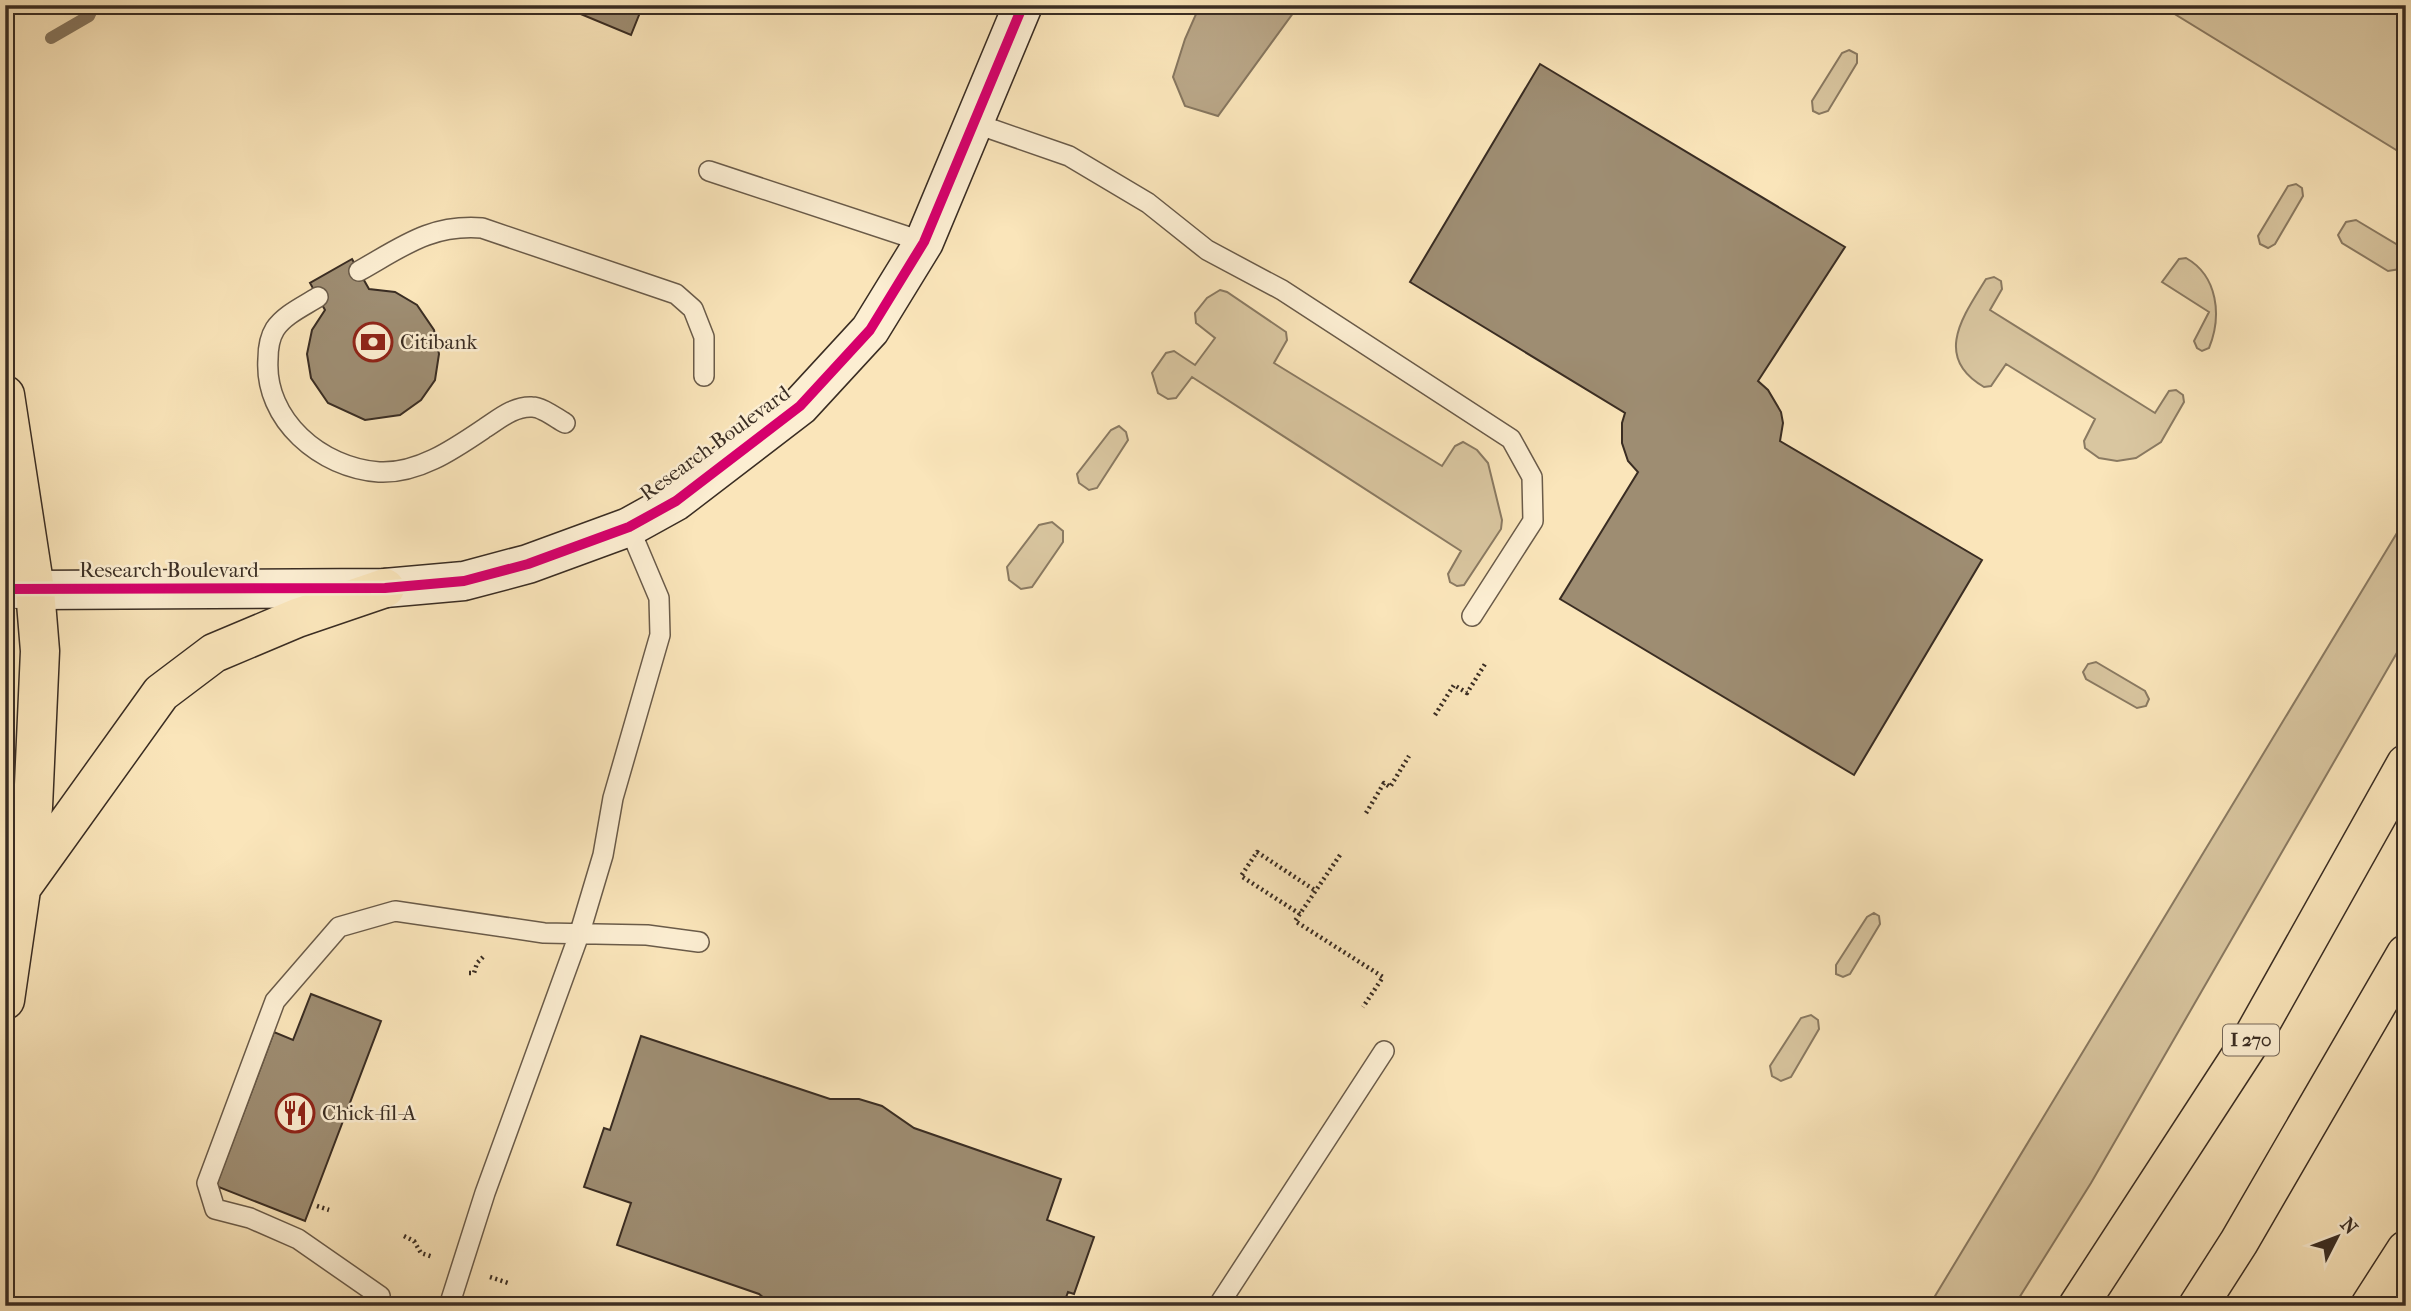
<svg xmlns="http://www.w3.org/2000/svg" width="2411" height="1311" font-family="'IM FELL French Canon',serif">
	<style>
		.green { fill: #d9c6a0; stroke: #8a7a62; stroke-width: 2 }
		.water { fill: #b9a687; stroke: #86765f; stroke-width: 2 }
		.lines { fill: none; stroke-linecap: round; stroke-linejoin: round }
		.stream { stroke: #86765f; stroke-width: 12 }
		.building { fill: #9e8d72; stroke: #3a2d23; stroke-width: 2 }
		.lane-casing { stroke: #6a5b49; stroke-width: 22 }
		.street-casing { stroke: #6a5b49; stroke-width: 39 }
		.secondary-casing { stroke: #3a2d23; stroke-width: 41 }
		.primary-casing { stroke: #3a2d23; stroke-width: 41 }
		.highway-casing { stroke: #3a2d23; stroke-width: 41 }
		.path { stroke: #3a2d23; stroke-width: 4.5; stroke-dasharray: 2 3.5; stroke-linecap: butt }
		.lane { stroke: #fceed2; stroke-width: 19 }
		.street { stroke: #fceed2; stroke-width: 37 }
		.secondary { stroke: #fceed2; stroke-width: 38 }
		.primary { stroke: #fae5ba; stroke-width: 38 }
		.highway { stroke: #fae5ba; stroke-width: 38 }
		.cycleway-casing { stroke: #fceed2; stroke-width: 15 }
		.cycleway { stroke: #d6006c; stroke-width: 10 }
		.labels { text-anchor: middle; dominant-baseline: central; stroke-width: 5; stroke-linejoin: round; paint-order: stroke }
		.shield { fill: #fceed2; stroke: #746758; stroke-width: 2 }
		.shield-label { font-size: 19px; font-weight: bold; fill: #3a2d23 }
		.poi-label { font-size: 21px; fill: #3a2d23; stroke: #fceed2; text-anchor: start }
		.street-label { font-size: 21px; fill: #3a2d23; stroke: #fceed2 }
	</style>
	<rect width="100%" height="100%" fill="#fae5ba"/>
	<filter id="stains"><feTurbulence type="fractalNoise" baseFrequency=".00286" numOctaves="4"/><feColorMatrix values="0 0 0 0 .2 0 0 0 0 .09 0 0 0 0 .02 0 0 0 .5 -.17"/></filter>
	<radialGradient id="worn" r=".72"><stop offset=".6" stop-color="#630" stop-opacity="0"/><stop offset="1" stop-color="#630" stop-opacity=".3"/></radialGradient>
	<path class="green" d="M2160,5H2406V156Z
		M1849,50L1857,54V63L1828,111L1819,114L1813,111L1812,101L1842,53Z
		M2296,184L2302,188L2303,196L2275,244L2268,248L2260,244L2258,236L2288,186Z
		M2356,220L2401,247L2405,258L2400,269L2388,271L2342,243L2338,235L2346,222Z
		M2186,258C2218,276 2222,316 2209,348L2202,351L2197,348L2194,341L2209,312L2162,282L2179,259Z
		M1994,277L2001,281L2002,289L1990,310L2155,413L2169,391L2176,390L2183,395L2184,402L2161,442L2136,458L2117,461L2099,458L2085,448L2084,441L2095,419L2006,364L1991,386L1984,387C1932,357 1964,315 1986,279Z
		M1220,290L1227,292L1286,332L1287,340L1274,363L1442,466L1455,446L1463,442L1477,450L1488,463L1502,520L1501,529L1464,585L1457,586L1450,582L1448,574L1461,551L1192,377L1176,398L1168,399L1158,393L1152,373L1166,353L1174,351L1195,365L1215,338L1196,323L1195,313L1207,298Z
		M1119,426L1126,432L1128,440L1097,488L1089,490L1079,483L1077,474L1111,430Z
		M2406,518V637L2091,1183L2014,1306H1929Z
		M1052,522L1063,531V542L1032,587L1021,589L1009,580L1007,567L1039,525Z
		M2096,662L2145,691L2149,699L2146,706L2137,708L2086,679L2083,672L2088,664Z
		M1874,913L1879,916L1880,924L1850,974L1843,977L1836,974V965L1867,917Z
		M1811,1015L1818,1020L1819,1029L1791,1077L1781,1081L1772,1076L1770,1066L1801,1018Z"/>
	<path class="water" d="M1200,5H1299L1218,116L1185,106L1173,77L1185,39Z"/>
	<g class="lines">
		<path class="stream" d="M51,38L89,16L94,5"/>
	</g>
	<path class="building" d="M559,5H643L631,35Z
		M1540,64L1845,247L1758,381L1768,390L1781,412L1783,423L1780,441L1982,560L1854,775L1560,599L1638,472L1628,461L1622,443V423L1625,413L1410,282Z
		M352,259L369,289L395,292L417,305L434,330L439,354L435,380L421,400L400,415L365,420L328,403L311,378L307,354L312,330L325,310L310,283Z
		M311,994L381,1021L305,1221L216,1186L274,1032L293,1040Z
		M641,1036L830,1099H859L882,1106L914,1128L1061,1179L1047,1220L1094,1237L1074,1294L1068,1292L1063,1306H774L759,1294L617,1245L631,1203L584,1187L604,1128L610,1130Z"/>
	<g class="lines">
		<defs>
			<path id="lane" d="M974,123L1069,156L1148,203L1207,250L1282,290L1511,439L1532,477L1533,521L1472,616
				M709,171L924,242
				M359,271C402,247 430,224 482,228L676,294L693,309L704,337V376
				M318,297C304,306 284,315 275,329C270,337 268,350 268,359C264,420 321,468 379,472C418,474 454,449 485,428C499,419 514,406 532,407C542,407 556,418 565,423
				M380,1296L298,1239L250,1218L215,1209L207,1183L275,1001L339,927L395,911L544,933L647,935L699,942
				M449,1306L485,1193L580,932L603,855L613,798L660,635L659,598L629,527
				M1218,1306L1384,1051"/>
			<path id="street" d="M5,589L35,590"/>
			<path id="secondary" d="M35,590L385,588L464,581L528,564L629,527L676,501L800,406L870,330L924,242L1023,5"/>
			<path id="primary" d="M5,395L35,590L40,651L33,807L5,1000
				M24,884L161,693L214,653L297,618L385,588"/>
			<path id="highway" d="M2078,1306L2253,1037L2406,764
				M2198,1306L2239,1242L2406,954
				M2370,1306L2406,1250"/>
		</defs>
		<use href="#lane" class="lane-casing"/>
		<use href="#street" class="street-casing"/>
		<use href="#secondary" class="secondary-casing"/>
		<use href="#primary" class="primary-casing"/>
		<use href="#highway" class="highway-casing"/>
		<path class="path" d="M1435,715L1454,685L1467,693L1485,664
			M1366,813L1384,783L1390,787L1409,756
			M1340,855L1295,921L1383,977L1363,1007
			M1300,914L1241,876L1257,852L1316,891
			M469,973H474L477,963L483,957
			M317,1206L329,1210
			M404,1236L414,1241L421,1253L433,1257
			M490,1277L508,1283"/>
		<use href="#lane" class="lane"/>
		<use href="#street" class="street"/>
		<use href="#secondary" class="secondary"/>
		<use href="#primary" class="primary"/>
		<use href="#highway" class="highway"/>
		<defs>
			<path id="cycleway" d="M5,589L385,588L464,581L528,564L629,527L676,501L800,406L870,330L924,242L1023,5"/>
		</defs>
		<use href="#cycleway" class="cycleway-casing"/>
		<use href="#cycleway" class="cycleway"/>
	</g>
	<defs>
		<symbol id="bank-ring" viewBox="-11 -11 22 22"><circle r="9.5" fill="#fceed2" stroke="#8f2418" stroke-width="1.5"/><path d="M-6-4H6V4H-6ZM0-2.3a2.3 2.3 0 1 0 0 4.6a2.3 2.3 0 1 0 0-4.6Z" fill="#8f2418"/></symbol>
		<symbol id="restaurant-ring" viewBox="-11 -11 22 22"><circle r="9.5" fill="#fceed2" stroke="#8f2418" stroke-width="1.5"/><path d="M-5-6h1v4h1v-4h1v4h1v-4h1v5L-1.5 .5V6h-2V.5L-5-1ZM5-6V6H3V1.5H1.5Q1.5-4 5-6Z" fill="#8f2418"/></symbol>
	</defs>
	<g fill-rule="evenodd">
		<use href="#bank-ring" x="351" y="320" width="44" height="44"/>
		<use href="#restaurant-ring" x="273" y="1091" width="44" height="44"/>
	</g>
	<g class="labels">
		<rect class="shield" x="2223" y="1024.5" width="56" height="31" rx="5"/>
		<g class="shield-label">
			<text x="2251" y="1040">I 270</text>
		</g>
		<g class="poi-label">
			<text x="400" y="342">Citibank</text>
			<text x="322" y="1113">Chick-fil-A</text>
		</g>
		<g class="street-label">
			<text transform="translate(715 443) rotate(-36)">Research Boulevard</text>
			<text x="169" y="570">Research Boulevard</text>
		</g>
	</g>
	<rect width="2411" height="1311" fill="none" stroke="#fae5ba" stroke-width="28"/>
	<rect x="7" y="7" width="2397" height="1297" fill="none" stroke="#3a2d23" stroke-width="3.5"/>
	<rect x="14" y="14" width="2383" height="1283" fill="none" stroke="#3a2d23" stroke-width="2"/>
	<g transform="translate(2337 1237) rotate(48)" stroke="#fceed2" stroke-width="5" paint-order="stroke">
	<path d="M0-5L12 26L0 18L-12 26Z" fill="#3a2d23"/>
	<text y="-10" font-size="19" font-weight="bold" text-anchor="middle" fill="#3a2d23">N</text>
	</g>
	<rect width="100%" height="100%" filter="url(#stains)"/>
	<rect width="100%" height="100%" fill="url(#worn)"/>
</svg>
